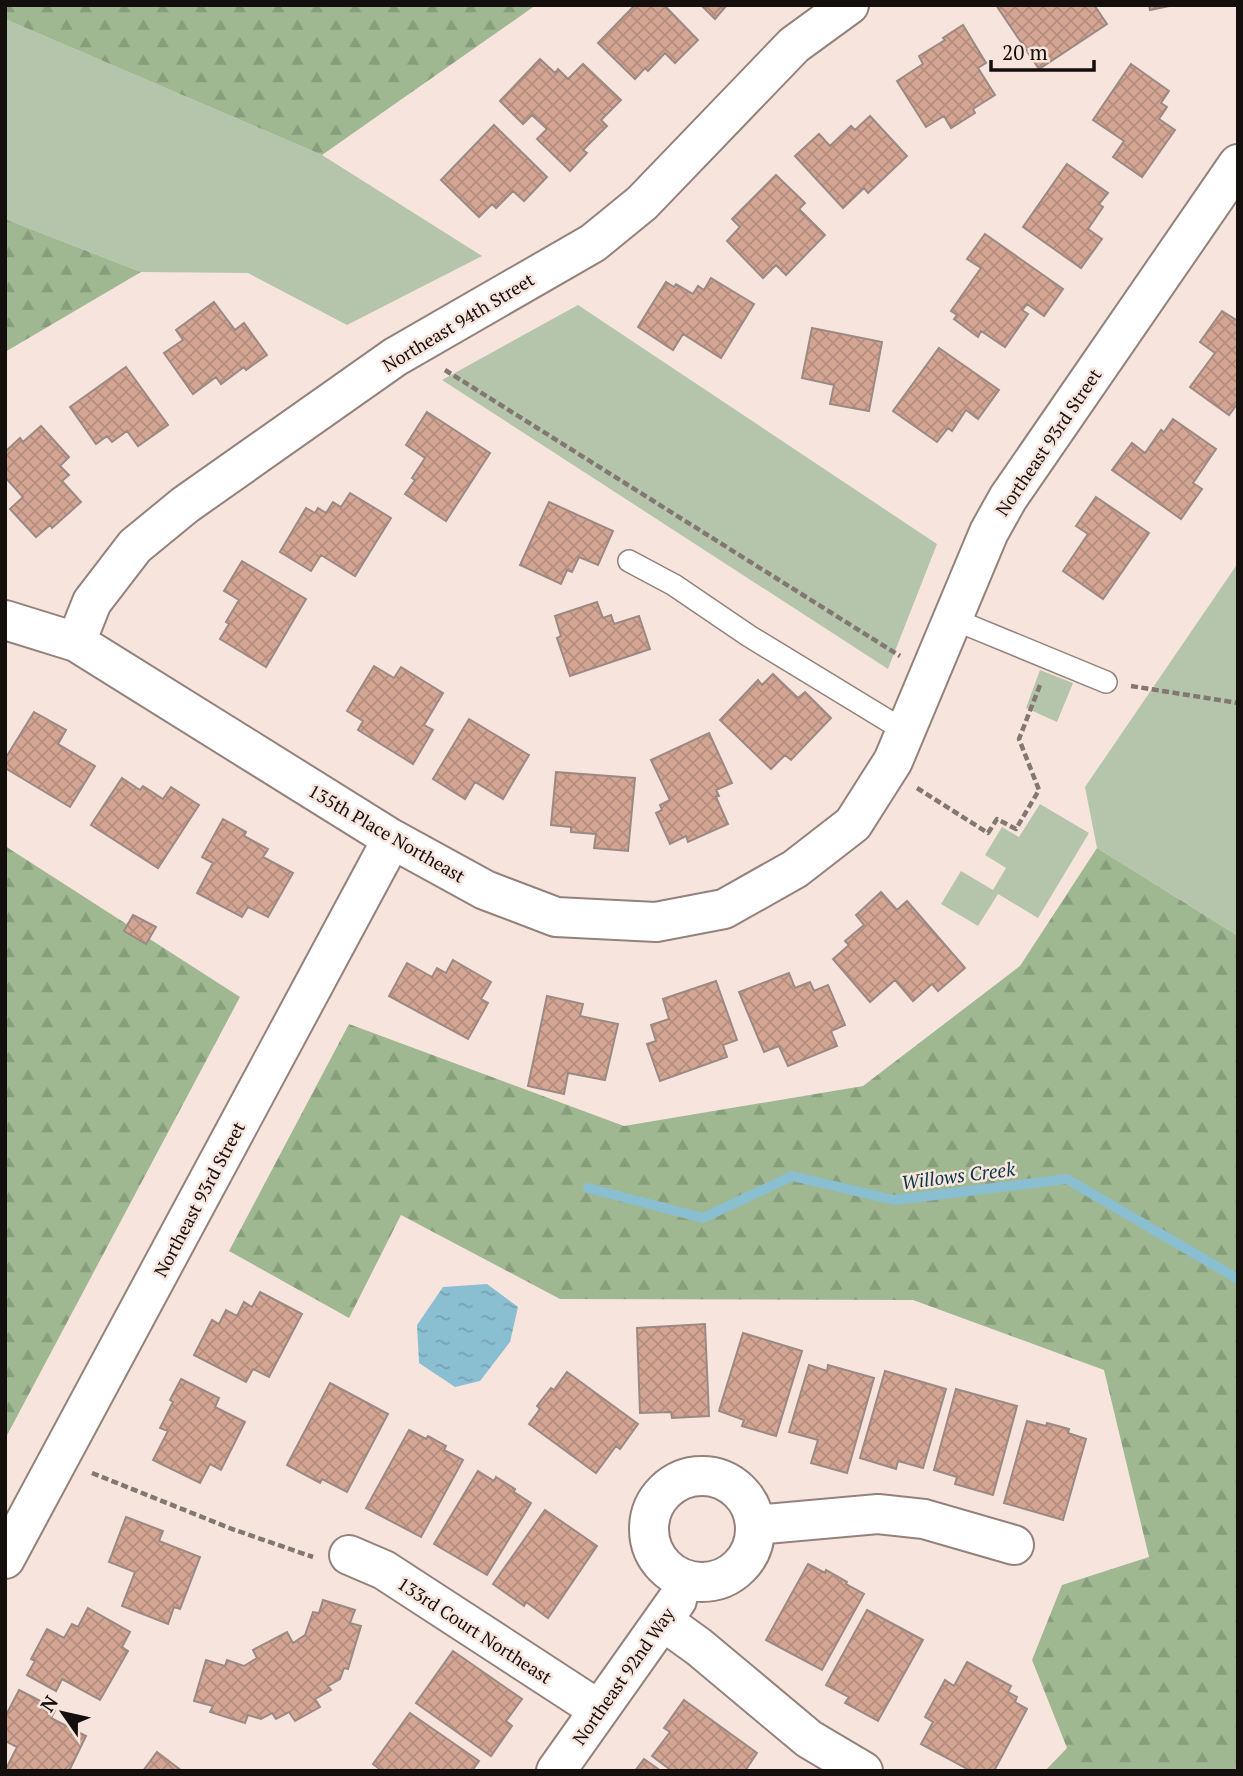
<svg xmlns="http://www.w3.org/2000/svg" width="1243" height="1776" font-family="'PT Serif',serif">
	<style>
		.green { fill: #b4c5ab }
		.forest { fill: url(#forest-firs) }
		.water { fill: url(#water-ripples) }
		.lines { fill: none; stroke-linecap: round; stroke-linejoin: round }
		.stream { stroke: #8abed1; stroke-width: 10 }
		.building { fill: url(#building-cross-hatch); stroke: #9b8a84; stroke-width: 2 }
		.service-casing { stroke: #93827c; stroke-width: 24 }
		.minor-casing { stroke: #93827c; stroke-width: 42 }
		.path { stroke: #827772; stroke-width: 4.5; stroke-dasharray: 7 3.5; stroke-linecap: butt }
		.service { stroke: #fff; stroke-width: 21 }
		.minor { stroke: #fff; stroke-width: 38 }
		.labels { text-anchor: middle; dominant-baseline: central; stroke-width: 5; stroke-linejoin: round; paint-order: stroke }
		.street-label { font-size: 18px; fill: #140e0c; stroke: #f7e5dd }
		.water-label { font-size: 19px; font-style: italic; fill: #053745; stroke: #f7e5dd }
	</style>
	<defs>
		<pattern id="forest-firs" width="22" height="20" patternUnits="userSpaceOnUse" patternTransform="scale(1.75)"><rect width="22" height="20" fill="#9fb891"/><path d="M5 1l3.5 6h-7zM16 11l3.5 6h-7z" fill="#889d7c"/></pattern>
		<pattern id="water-ripples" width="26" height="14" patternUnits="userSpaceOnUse" patternTransform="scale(1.75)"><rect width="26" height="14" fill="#8abed1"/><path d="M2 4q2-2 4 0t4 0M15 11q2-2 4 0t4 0" fill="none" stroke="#76a2b2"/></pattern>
		<pattern id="building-cross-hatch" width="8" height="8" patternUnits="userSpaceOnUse" patternTransform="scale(1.75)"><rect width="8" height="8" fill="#d4a593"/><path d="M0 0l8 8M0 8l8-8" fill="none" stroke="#b58d7e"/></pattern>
	</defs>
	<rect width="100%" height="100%" fill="#f7e5dd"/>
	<path class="green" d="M5,19L322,155L482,256L347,325L248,273L141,272L5,219Z
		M578,305L937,544L888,669L442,380Z
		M1238,563V936L1097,848L1085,787Z
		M1040,670L1073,683L1057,722L1026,708Z
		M1040,804L1089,833L1038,918L998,894L978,926L941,904L961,871L993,890L1006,868L985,855L1002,827L1019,837Z"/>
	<path class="forest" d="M5,5H536L322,155L5,19Z
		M5,219L141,272L5,352Z
		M5,846L240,997L5,1439Z
		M1097,848L1238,936V1771H1045L1067,1748L1032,1660L1062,1585L1149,1557L1104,1370L913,1300L560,1299L401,1215L349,1318L229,1251L349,1024L624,1126L863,1086L1020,966Z"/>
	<path class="water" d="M487,1284L518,1307L510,1342L480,1381L455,1387L419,1363L417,1325L443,1287Z"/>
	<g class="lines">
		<path class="stream" d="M588,1188L703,1218L792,1176L894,1200L1067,1179L1238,1279"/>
	</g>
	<path class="building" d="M635,5H664L698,40L675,63L665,53L648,71L645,68L635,79L598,43Z
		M701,5H727L715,19Z
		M996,5H1094L1107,24L1039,69Z
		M1149,5H1174L1150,10Z
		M963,25L986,63L978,68L995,95L973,109L975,113L951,128L944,116L926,127L897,81L923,64L919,56L945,40L943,38Z
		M540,59L555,73L558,69L568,79L583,64L621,100L601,120L607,126L583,150L587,153L570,171L537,139L547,129L532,115L523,124L500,101Z
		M1131,64L1169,91L1161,103L1167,107L1159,119L1175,130L1142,177L1113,157L1124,141L1093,120Z
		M870,116L907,156L868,193L864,188L843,208L795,156L819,134L830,146L851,126L855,130Z
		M494,125L547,177L524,201L513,191L496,208L492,204L479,217L441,180Z
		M1067,164L1108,193L1099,204L1103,207L1088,229L1102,239L1081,268L1023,227Z
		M776,175L805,203L799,209L825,235L786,275L776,265L763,278L727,241L740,227L732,219Z
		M985,234L1063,289L1044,316L1027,304L1022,310L1028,314L1005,347L981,331L978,337L954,319L957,315L951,311L981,268L967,259Z
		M711,278L754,304L721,358L683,334L673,350L638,327L666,282L674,287L676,284L693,294L698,286L704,290Z
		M214,302L235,330L244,323L267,355L246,370L244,367L221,384L216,377L193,394L164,353L183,340L176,330Z
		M1222,311L1238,321V403L1229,415L1190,387L1215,353L1200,342Z
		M812,328L882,342L869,411L830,404L834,385L802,378Z
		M939,348L999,390L978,419L966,410L952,431L948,428L937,442L893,411Z
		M126,367L168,425L138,446L127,431L112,442L107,436L96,444L70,407Z
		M427,412L490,453L446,521L405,494L415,480L412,478L425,458L406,445Z
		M1173,419L1216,449L1193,483L1202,489L1181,519L1112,470L1132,443L1145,453L1161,430L1164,432Z
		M41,426L69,457L60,466L69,475L62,481L81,502L52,528L50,525L36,537L10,509L23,497L5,477V452L20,438L23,442Z
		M350,493L391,518L355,576L321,555L311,571L280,552L306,508L315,513L318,508L326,513L333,502L341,507Z
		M1096,497L1149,533L1103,599L1063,571L1088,534L1076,526Z
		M549,502L613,531L598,565L579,557L572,572L567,570L561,584L520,565Z
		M242,561L306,599L266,667L220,639L229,624L226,622L239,600L224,591Z
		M597,602L603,618L611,615L614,624L639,616L650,649L570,676L557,638L561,636L555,616Z
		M374,666L394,678L401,667L443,693L424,725L433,730L413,764L358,730L363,721L347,711Z
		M773,674L798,698L805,692L831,718L791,760L785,755L771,769L720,720L758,680L762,685Z
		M34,712L66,730L58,744L95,766L70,807L5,768V759Z
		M469,719L529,755L503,799L475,782L465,799L433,779Z
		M709,733L732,783L716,790L719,796L716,797L728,824L688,842L686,836L670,844L656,813L662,810L660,805L670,800L651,760Z
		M556,772L635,778L628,851L594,848L596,834L571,832V827L551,825Z
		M122,778L140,790L143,786L163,799L171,787L199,805L158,868L91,825Z
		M223,819L246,832L244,836L268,849L263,857L293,873L268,917L248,907L242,917L197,893L213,863L202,857Z
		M881,892L897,910L907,901L965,968L938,991L932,984L913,1001L895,980L870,1002L833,959L849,945L845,941L864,925L856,915Z
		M133,915L156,927L146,944L124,931Z
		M453,960L491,982L481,999L488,1003L468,1039L389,996L407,963L432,977L437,968L446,973Z
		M789,973L795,988L810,982L814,991L828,985L845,1025L831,1031L837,1046L788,1066L779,1046L764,1052L739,992Z
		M716,981L737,1040L723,1045L727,1057L660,1081L647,1044L656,1041L651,1025L669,1019L663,999Z
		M547,996L583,1004L580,1016L618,1024L605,1080L568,1073L564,1094L528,1086Z
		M260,1292L302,1314L269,1377L253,1369L246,1382L194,1355L212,1320L219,1324L226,1310L237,1316L244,1302L252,1307Z
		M705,1324L709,1416L672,1418L671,1412L640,1413L637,1328Z
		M743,1333L802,1351L776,1436L742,1426L744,1420L719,1411Z
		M809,1365L827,1371L828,1365L874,1378L847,1473L811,1463L818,1440L789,1432Z
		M885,1371L946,1389L923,1468L898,1461L896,1469L860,1458Z
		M567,1372L638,1424L620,1449L616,1446L596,1473L529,1424L540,1409L537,1406L551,1388L554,1390Z
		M181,1379L219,1398L215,1407L245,1422L221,1470L210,1464L200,1483L153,1460L168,1431L160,1428L173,1402L170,1400Z
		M330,1383L388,1414L347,1492L322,1479L320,1483L287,1465Z
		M956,1389L1017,1406L993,1495L955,1484L957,1477L934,1470Z
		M1027,1421L1046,1426L1047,1423L1069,1429L1068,1433L1086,1439L1063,1520L1004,1503Z
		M409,1430L426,1439L428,1436L446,1446L444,1450L463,1460L421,1537L366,1508Z
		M478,1471L494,1481L496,1477L515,1489L514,1492L531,1503L487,1575L434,1544Z
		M545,1510L597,1546L548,1618L526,1602L524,1606L493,1584Z
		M126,1517L163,1531L159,1541L200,1557L180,1609L174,1607L168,1624L122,1606L135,1572L109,1562Z
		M808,1564L825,1573L826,1570L847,1582L846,1584L864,1594L822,1670L766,1640Z
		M323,1600L355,1610L350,1623L361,1626L348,1669L344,1668L340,1679L328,1686L331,1690L315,1699L320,1707L295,1721L289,1712L276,1719L272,1713L261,1719L248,1715L245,1723L210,1712L213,1706L194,1701L206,1660L225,1666L227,1660L244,1666L257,1658L253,1650L287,1632L293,1643L305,1635L313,1612L319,1613Z
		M88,1608L130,1632L122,1647L128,1651L100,1700L62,1679L56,1691L27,1675L35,1661L31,1659L47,1629L64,1638L72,1624L78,1627Z
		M867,1610L923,1640L878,1721L845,1703L849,1697L826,1685Z
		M453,1651L522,1699L506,1721L512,1726L491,1756L416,1703Z
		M967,1662L1011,1686L1008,1692L1017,1697L1015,1702L1027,1709L994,1771H971L921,1744L933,1722L925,1717L945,1680L954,1686Z
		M19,1690L56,1709L51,1718L86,1736L69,1771H5L17,1747L5,1741V1717Z
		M684,1700L757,1753L745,1771H672L652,1756L670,1732L664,1728Z
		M410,1713L479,1761L472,1771H382L373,1764Z
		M157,1752L182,1771H143Z
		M644,1759L661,1771H635Z"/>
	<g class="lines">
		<defs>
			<path id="service" d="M629,561L674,585L749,636L905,731
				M953,619L1106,682"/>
			<path id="minor" d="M5,620L76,642L392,839L485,890L556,917L656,922L724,909L795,869L853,824L893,761L989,532L1008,498L1238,164
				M76,642L92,602L135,546L185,505L395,357L593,243L642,203L794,45L849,5
				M649 1529a53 53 0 1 1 106 0a53 53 0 1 1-106 0Z
				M755,1525L878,1514L924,1519L1014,1545
				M349,1555L384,1570L599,1710
				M5,1559L392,839
				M663,1621L699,1647L809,1739L863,1771
				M556,1771L677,1600"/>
		</defs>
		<use href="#service" class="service-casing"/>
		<use href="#minor" class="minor-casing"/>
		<path class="path" d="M445,370L900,656
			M1131,686L1238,703
			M917,788L988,833L997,819L1016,829L1039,790L1019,739L1040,685
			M92,1473L232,1529L313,1557"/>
		<use href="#service" class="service"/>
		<use href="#minor" class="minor"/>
	</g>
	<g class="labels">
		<g class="street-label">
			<text transform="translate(458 322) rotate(-31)">Northeast 94th Street</text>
			<text transform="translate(1048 442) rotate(-56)">Northeast 93rd Street</text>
			<text transform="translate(387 833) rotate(30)">135th Place Northeast</text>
			<text transform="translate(199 1199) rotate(-62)">Northeast 93rd Street</text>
			<text transform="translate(475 1630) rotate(33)">133rd Court Northeast</text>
			<text transform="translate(623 1676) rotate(-55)">Northeast 92nd Way</text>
		</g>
		<g class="water-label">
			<text transform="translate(958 1175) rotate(-7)">Willows Creek</text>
		</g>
	</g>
	<rect width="1243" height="1776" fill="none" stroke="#140e0c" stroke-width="14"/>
	<g transform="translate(63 1713) rotate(304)" stroke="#f7e5dd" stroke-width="5" paint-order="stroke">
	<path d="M0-5L12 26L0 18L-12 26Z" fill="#140e0c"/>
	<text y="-10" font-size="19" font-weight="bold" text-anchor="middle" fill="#140e0c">N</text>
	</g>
	<path d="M991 60v10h103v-10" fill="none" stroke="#140e0c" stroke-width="3.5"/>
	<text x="1002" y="60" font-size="21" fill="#140e0c" stroke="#f7e5dd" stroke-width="5" paint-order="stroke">20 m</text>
</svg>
